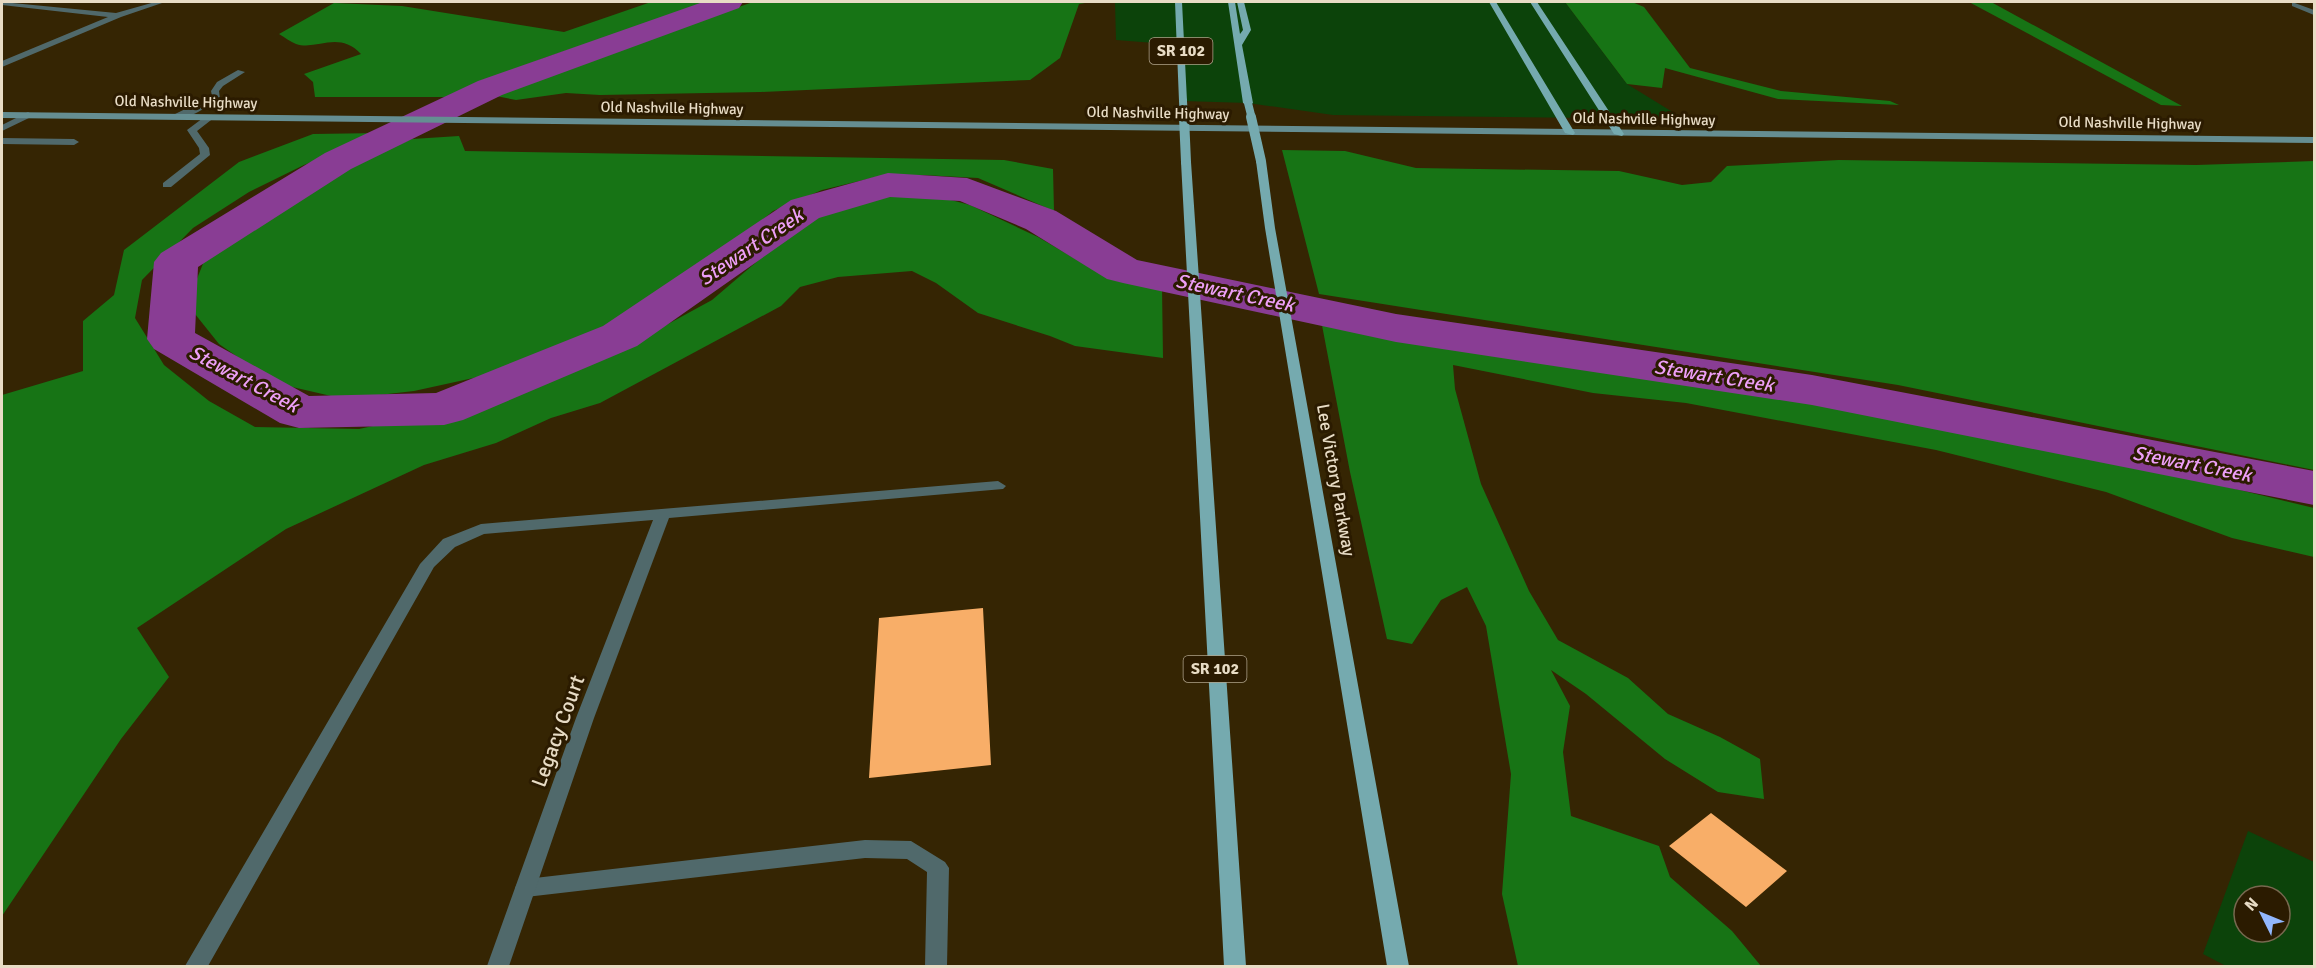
<svg xmlns="http://www.w3.org/2000/svg" width="2316" height="968" font-family="Signika,sans-serif">
	<style>
		.green { fill: #0c430a; fill-rule: evenodd }
		.forest { fill: #177415 }
		.lines { fill: none; stroke-linecap: round; stroke-linejoin: round }
		.river { fill: #893d94; fill-rule: evenodd }
		.building { fill: #f8ae68 }
		.service { fill: #50696b; fill-rule: evenodd }
		.minor { fill: #50696b; fill-rule: evenodd }
		.secondary { fill: #658e92; fill-rule: evenodd }
		.primary { fill: #75aaaf; fill-rule: evenodd }
		.primary-bridge-far1 { stroke: #75aaaf; stroke-width: 8 }
		.primary-bridge { stroke: #75aaaf; stroke-width: 10 }
		.labels { text-anchor: middle; dominant-baseline: central; stroke-width: 6; stroke-linejoin: round; paint-order: stroke }
		.far-street-label { font-size: 15px; fill: #e8dcc5; stroke: #2b1b00 }
		.shield { fill: #2b1b00; stroke: #afa28a; stroke-width: 1.5 }
		.shield-label { font-size: 16px; font-weight: bold; fill: #e8dcc5 }
		.street-label { font-size: 18px; fill: #e8dcc5; stroke: #2b1b00 }
		.water-label { font-size: 20px; font-style: italic; fill: #ed9ff7; stroke: #2b1b00 }
		.near-street-label { font-size: 21px; fill: #e8dcc5; stroke: #2b1b00 }
	</style>
	<rect width="100%" height="100%" fill="#352503"/>
	<path class="green" d="M1115,2H1565L1627,84L1684,119L1333,115L1248,103L1183,101L1180,45L1116,40Z
		M2248,831L2314,862V966H2226L2203,954ZM2244,896H2280V932H2244Z"/>
	<path class="forest" d="M651,2H712L544,58L447,97H315L313,82L304,74L361,54C338,30 317,51 296,44C291,42 284,37 279,34L334,3L402,6L564,32Z
		M753,2H1091L1079,4L1060,58L1030,80L761,92L600,95L566,93L516,100L496,96L559,69Z
		M1565,2H1632L1644,7L1690,68L1781,91L1890,101L1899,105L1778,99L1665,68L1662,88L1627,84Z
		M1969,2H1991L2182,106L2161,105Z
		M380,133L304,165L249,192L193,228L142,280L135,318L164,365L209,401L255,427L359,429L488,401L626,347L712,300L815,212L879,193H924L970,205L1038,237L1089,267L1162,287L1163,358L1075,346L1050,336L978,313L936,283L912,271L838,277L800,287L781,306L600,403L551,418L496,443L424,465L286,529L137,628L169,677L121,739L2,916V395L83,371V321L114,295L124,250L239,162L313,134Z
		M459,136L465,151L1004,160L1053,169L1054,211L978,178L923,175L880,176L822,190L773,211L740,239L699,265L655,304L598,338L519,368L414,391L344,399L275,383L219,344L187,304L206,256L336,172L412,139Z
		M1282,150L1345,151L1416,168L1619,171L1682,185L1711,182L1727,166L1839,160L2196,165L2314,161V470L1898,385L1319,294Z
		M1321,320L1591,369L1778,393L2071,449L2314,508V557L2232,538L2106,492L1936,450L1686,403L1593,393L1453,365L1455,389L1481,484L1529,591L1558,640L1628,678L1668,714L1720,737L1760,759L1764,799L1718,792L1665,759L1586,694L1551,670L1570,706L1563,752L1571,816L1659,846L1670,877L1732,931L1761,966H1518L1502,894L1511,774L1486,626L1467,587L1441,600L1412,644L1387,639L1350,472Z"/>
	<g class="lines">
		<path class="river" d="M703,2H743L739,8L502,95L351,169L198,267L195,333L309,396L436,393L603,326L791,200L888,173L967,178L1056,211L1137,260L1396,314L1812,375L2314,471V505L1812,405L1396,342L1123,283L1107,279L1026,229L960,201L890,197L819,218L637,346L463,420L444,425L299,428L280,423L154,349L147,339L154,262L161,253L325,153L478,81Z"/>
	</g>
	<path class="building" d="M983,608L991,765L869,778L879,618Z
		M1711,813L1787,871L1746,907L1669,846Z"/>
	<g class="lines">
		<path class="service" d="M2292,2L2314,10V15L2292,6Z
			M238,70L245,72L223,86L219,91L220,99C207,107 188,120 173,119V115L212,96L211,91L217,82Z
			M28,112L33,115L31,117L2,131V125Z
			M207,115L215,117L197,131L209,148L210,155L171,187H163V183L200,154L199,148L187,130Z
			M2,138L74,139L79,142L74,145L2,144Z
			M865,840L911,841L945,862L949,868L947,966H925L927,872L907,859L865,858L526,897L518,894L515,888L518,882L526,879Z"/>
		<path class="minor" d="M2,2L116,13L155,2H165L121,17L2,67V61L108,17L2,5Z
			M998,481L1006,486L1003,489L669,518L594,718L509,966H487L576,718L653,520L484,534L455,547L434,567L208,966H185L420,564L443,539L481,524Z"/>
		<path class="secondary" d="M2,112L2314,137V143L2,118Z"/>
		<path class="primary" d="M1175,2H1182L1187,101L1183,104L1179,101Z
			M1228,2H1235L1240,34L1243,30L1237,2H1244L1251,30L1242,45L1253,103L1248,106L1243,103Z
			M1489,2H1496L1575,133L1573,135L1565,133Z
			M1530,2H1537L1624,134L1622,136L1614,134Z
			M1261,158L1266,161L1275,228L1409,966H1387L1265,228L1256,161Z
			M1186,159L1191,162L1246,966H1224L1181,162Z"/>
		<path class="primary-bridge-far1" d="M1183,101L1184,119
			M1248,103L1252,119"/>
		<path class="primary-bridge" d="M1184,117L1186,162
			M1251,117L1261,161"/>
	</g>
	<g class="labels">
		<g class="far-street-label">
			<text transform="translate(186 102) rotate(1)">Old Nashville Highway</text>
			<text transform="translate(672 108) rotate(1)">Old Nashville Highway</text>
			<text transform="translate(1158 113) rotate(1)">Old Nashville Highway</text>
			<text transform="translate(1644 119) rotate(1)">Old Nashville Highway</text>
			<text transform="translate(2130 123) rotate(1)">Old Nashville Highway</text>
		</g>
		<g class="shield">
			<rect x="1149.5" y="38" width="63" height="26" rx="4.5"/>
			<rect x="1183.5" y="656" width="63" height="26" rx="4.5"/>
		</g>
		<g class="shield-label">
			<text x="1181" y="51">SR 102</text>
			<text x="1215" y="669">SR 102</text>
		</g>
		<g class="street-label">
			<text transform="translate(1336 480) rotate(80)">Lee Victory Parkway</text>
		</g>
		<g class="water-label">
			<text transform="translate(751 247) rotate(-34)">Stewart Creek</text>
			<text transform="translate(1235 293) rotate(12)">Stewart Creek</text>
			<text transform="translate(1714 376) rotate(9)">Stewart Creek</text>
			<text transform="translate(244 379) rotate(28)">Stewart Creek</text>
			<text transform="translate(2192 464) rotate(11)">Stewart Creek</text>
		</g>
		<g class="near-street-label">
			<text transform="translate(558 731) rotate(-70)">Legacy Court</text>
		</g>
	</g>
	<rect width="2316" height="968" fill="none" stroke="#e8dcc5" stroke-width="6"/>
	<g transform="translate(2262 914) rotate(313)"><circle r="28" fill="#2b1b00" stroke="#77684f" stroke-width="1.5"/>
	<path d="M0-4.5L10 22L0 15L-10 22Z" fill="#92b7fd"/>
	<text y="-9" font-size="16" font-weight="bold" text-anchor="middle" fill="#e8dcc5">N</text>
	</g>
</svg>
